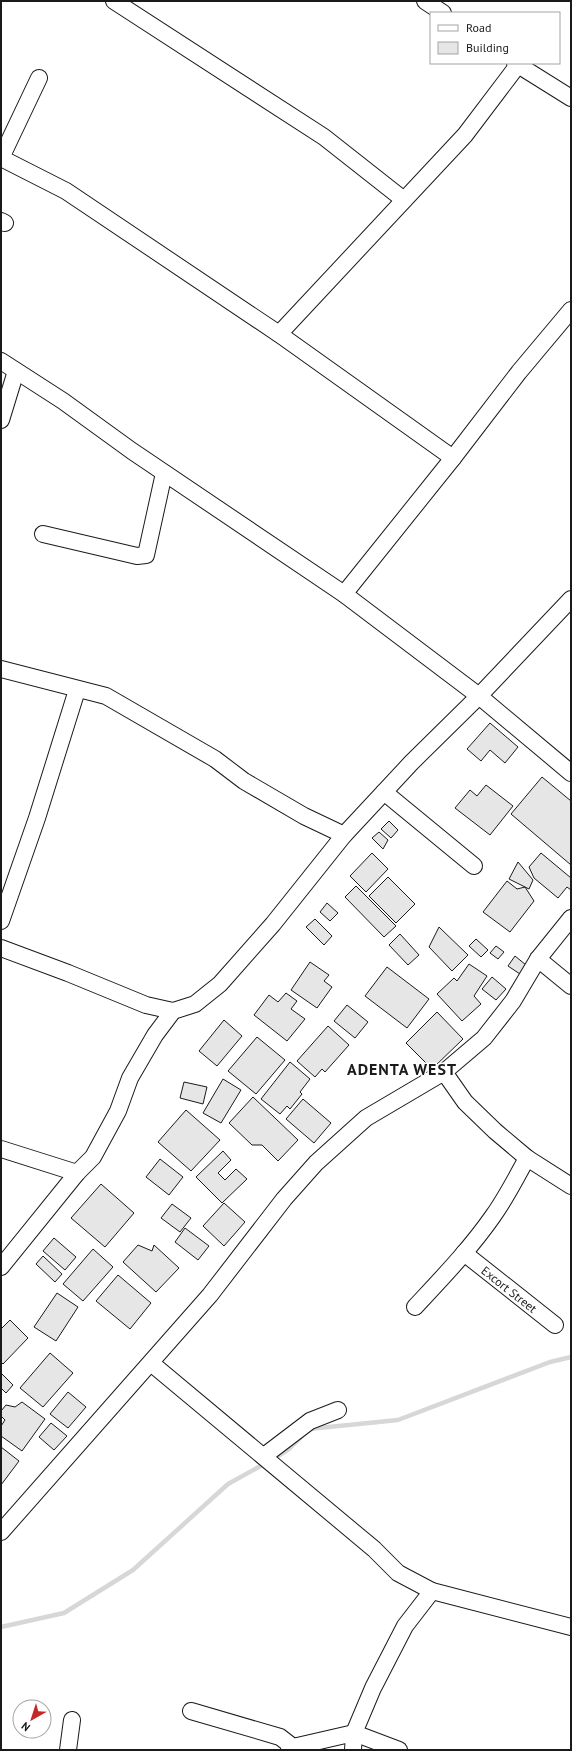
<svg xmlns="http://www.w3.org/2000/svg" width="572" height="1751" font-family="'PT Sans',sans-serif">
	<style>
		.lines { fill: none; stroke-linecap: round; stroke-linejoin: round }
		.stream { stroke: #d7d7d7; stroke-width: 4.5 }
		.building { fill: #e6e6e6; stroke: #1a1a1a }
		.minor-casing { stroke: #1a1a1a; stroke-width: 18 }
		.minor { stroke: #fff; stroke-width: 16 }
		.labels { text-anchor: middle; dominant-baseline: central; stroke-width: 3; stroke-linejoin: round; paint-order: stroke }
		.street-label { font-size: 12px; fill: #1a1a1a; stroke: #fff }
		.district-label { font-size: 16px; font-weight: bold; letter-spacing: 1px; fill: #1a1a1a; stroke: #fff }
	</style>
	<rect width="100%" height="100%" fill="#fff"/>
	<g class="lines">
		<path class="stream" d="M309,1429L398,1420L550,1362L571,1357
			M272,1460L289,1449L302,1436
			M1,1627L64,1613L133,1570L228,1484L266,1463"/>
	</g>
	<path class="building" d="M490,723L518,747L505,763L490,750L481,761L467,749Z
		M542,777L571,801V865L511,814Z
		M486,785L513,806L490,835L455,808L470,790L477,796Z
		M389,821L398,830L391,838L381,829Z
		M379,832L388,840L383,849L372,838Z
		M372,853L388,869L366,892L350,876Z
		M541,853L571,878V890L567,887L558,898L534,878L529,867Z
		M518,862L533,880L529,889L509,879Z
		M388,877L415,904L396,923L369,896Z
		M507,881L517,889L525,887L534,901L510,932L483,912Z
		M356,886L396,926L384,937L345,897Z
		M327,903L338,913L330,921L320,912Z
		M315,919L332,936L324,945L306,927Z
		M439,927L468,955L452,971L429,947Z
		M400,934L419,955L408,965L389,945Z
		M476,939L488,950L481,957L469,946Z
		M496,946L504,952L498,959L490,953Z
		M515,956L526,965L520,974L508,966Z
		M310,962L329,975L324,981L332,987L317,1008L291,990Z
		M469,964L487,976L474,996L481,1004L462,1021L437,994L454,978L457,981Z
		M387,967L429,999L407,1028L365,996Z
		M492,977L506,989L496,1000L482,989Z
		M286,993L297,1001L291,1009L305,1019L287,1041L254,1015L269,995L278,1002Z
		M347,1005L368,1022L355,1038L334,1021Z
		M437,1012L463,1039L432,1069L406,1043Z
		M224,1020L242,1036L217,1066L199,1051Z
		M328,1026L349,1045L325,1072L322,1069L315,1077L297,1061Z
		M257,1037L285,1060L256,1094L228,1071Z
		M290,1062L310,1079L300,1092L302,1094L290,1109L287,1106L280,1114L261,1099Z
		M223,1079L241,1090L221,1123L203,1113Z
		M184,1082L207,1087L203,1104L180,1098Z
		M253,1097L298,1140L278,1161L262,1145H252L229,1123Z
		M303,1099L331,1123L314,1143L286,1119Z
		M186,1110L220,1140L191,1171L158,1142Z
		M223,1151L231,1160L218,1173L225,1180L236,1169L247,1179L222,1203L196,1177Z
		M160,1159L183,1177L169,1195L146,1177Z
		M101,1184L134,1213L105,1247L71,1218Z
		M224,1203L245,1222L224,1246L203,1226Z
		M172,1204L191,1218L180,1232L161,1218Z
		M185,1228L209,1246L198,1260L175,1242Z
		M54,1238L76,1257L65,1270L43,1251Z
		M138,1245L152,1251L154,1245L179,1268L156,1292L123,1262Z
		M93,1249L113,1267L83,1301L63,1284Z
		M43,1256L62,1274L55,1282L36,1264Z
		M118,1275L151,1303L130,1329L96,1301Z
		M57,1293L78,1307L56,1341L34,1327Z
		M10,1320L28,1338L3,1364L1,1362V1329Z
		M50,1353L73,1373L43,1407L20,1388Z
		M1,1373L13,1385L6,1393L1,1388Z
		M68,1392L86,1407L68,1428L50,1414Z
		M22,1402L45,1419L22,1451L1,1436V1426L5,1420L1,1416V1411L6,1405L15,1407Z
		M51,1423L67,1436L54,1450L39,1437Z
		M1,1447L19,1461L1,1485Z"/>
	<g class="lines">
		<defs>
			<g id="minor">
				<path d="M114,1L324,137L404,200"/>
				<path d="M425,1L443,13"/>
				<path d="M515,63L571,98"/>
				<path d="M39,78L1,158L66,191L279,334L453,458"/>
				<path d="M1,221L5,223"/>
				<path d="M279,334L465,135L518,65"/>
				<path d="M1,361L63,401L132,451L344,594L479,696L571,773"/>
				<path d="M1,420L16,371"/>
				<path d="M43,534L137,556L146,555L164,473"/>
				<path d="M344,594L453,458L519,372L571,310"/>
				<path d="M1,669L106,696L215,759L244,781L304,816L344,835"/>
				<path d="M384,792L474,866"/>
				<path d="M1,921L37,818L77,690"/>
				<path d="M1,948L68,973L146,1005L173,1011L195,1004L220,984L273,924L344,835L411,763L479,696L571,599"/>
				<path d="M538,959L571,986"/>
				<path d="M444,1072L465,1102L495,1131L527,1158L571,1186"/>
				<path d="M1,1149L77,1173"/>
				<path id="s1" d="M464,1253L555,1325"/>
				<path d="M1,1267L77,1173L93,1157L118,1111L130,1078L155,1035L173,1011"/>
				<path d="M415,1307C442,1278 470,1249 493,1216C506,1198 516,1178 527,1158"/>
				<path d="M151,1363L374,1549L398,1573L432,1591L571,1627"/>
				<path d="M264,1456L310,1421L338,1410"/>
				<path d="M1,1532L210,1295L284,1199L316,1163L366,1118L444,1072L484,1038L513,1001L538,959L571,918"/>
				<path d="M191,1711L280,1737L293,1747"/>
				<path d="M68,1750L72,1720"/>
				<path d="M289,1750L293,1747L354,1733L399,1750"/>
				<path d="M353,1750L354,1733L373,1688L405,1626L432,1591"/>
			</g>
		</defs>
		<use href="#minor" class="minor-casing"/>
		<use href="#minor" class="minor"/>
	</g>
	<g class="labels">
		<g class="street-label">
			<text stroke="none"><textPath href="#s1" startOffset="58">Excort Street</textPath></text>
		</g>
		<g class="district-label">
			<text x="402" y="1069">ADENTA WEST</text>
		</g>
	</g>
	<rect width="572" height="1751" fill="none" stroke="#1a1a1a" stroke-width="4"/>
	<rect x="430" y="12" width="130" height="52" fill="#ffffff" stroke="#a3a3a3"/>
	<rect x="438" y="25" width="20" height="6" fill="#ffffff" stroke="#a3a3a3"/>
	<text x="466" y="32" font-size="12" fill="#1a1a1a">Road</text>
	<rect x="438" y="42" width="20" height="12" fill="#e6e6e6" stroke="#a3a3a3"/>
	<text x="466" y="52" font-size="12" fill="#1a1a1a">Building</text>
	<g transform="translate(32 1719) rotate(219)"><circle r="19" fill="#ffffff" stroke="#a3a3a3"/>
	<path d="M0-3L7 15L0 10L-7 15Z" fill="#c62828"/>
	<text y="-6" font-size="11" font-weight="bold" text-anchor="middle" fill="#1a1a1a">N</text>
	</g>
</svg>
